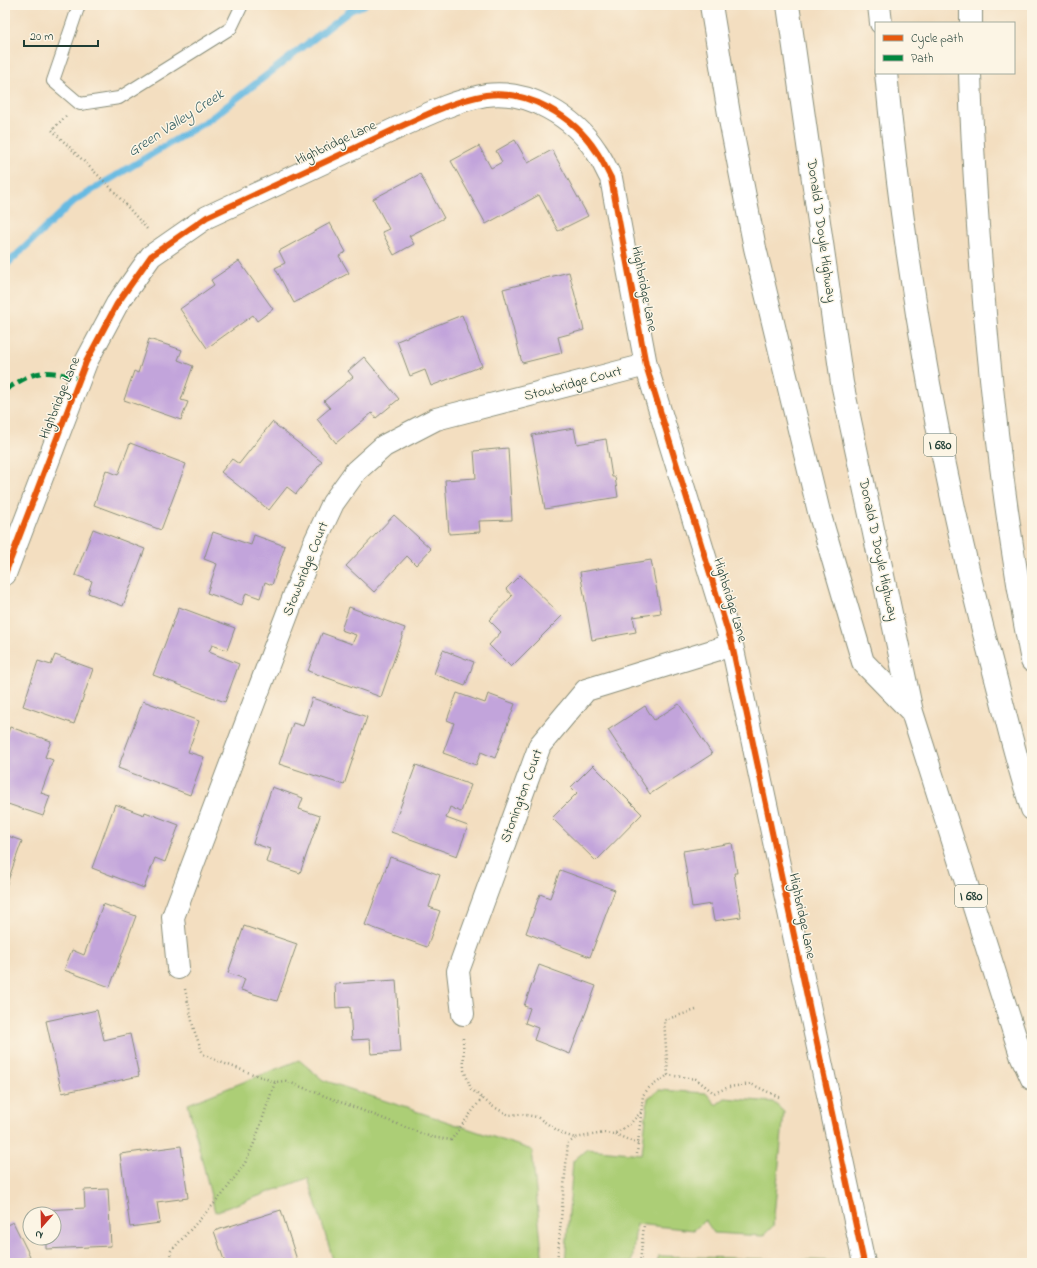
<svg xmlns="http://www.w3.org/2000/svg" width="1037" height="1268" font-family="'Indie Flower',sans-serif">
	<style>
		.green { fill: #acce76; stroke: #668655 }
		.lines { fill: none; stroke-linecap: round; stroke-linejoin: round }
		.stream { stroke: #66bae2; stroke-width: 7 }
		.building { fill: #c2a4db }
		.lane-casing { stroke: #898e7a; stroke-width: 14 }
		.street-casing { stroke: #898e7a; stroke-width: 24 }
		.highway-casing { stroke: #898e7a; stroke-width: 24 }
		.path { stroke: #898e7a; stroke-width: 2.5; stroke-dasharray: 1 3; stroke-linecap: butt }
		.lane { stroke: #fff; stroke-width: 12 }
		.street { stroke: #fff; stroke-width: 22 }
		.highway { stroke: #fff; stroke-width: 22 }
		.quiet { stroke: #00873e; stroke-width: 5; stroke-dasharray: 10 5; stroke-linecap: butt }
		.cycleway-casing { stroke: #fcf5e5; stroke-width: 8 }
		.cycleway { stroke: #e8590c; stroke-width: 6 }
		.labels { text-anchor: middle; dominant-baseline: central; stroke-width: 3; stroke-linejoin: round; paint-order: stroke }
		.shield { fill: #fcf5e5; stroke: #617469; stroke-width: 1 }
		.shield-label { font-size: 13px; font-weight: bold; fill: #1f3d34 }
		.street-label { font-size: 14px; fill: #1f3d34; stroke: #fcf5e5 }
		.water-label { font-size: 15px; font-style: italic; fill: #315c60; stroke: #fcf5e5 }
	</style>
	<rect width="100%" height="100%" fill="#fcf5e5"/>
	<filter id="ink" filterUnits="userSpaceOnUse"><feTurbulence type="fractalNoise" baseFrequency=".025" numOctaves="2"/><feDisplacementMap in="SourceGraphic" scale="8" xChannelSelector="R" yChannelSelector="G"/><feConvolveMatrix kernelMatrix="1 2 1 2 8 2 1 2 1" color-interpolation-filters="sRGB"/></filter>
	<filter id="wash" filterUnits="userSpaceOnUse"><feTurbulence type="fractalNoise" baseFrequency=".012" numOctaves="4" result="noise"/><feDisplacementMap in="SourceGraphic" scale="16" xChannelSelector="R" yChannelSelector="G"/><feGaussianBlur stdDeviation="0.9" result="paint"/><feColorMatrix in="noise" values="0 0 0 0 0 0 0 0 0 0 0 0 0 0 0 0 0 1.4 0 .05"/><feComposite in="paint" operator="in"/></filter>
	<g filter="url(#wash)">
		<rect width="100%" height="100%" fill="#f3dec0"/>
		<path class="green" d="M299,1060L323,1080L532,1150L543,1263H334L308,1178L215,1212L188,1104Z
			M659,1090L706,1093L716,1105L725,1098L773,1102L784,1112L773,1226L763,1236L714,1233L705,1220L694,1230L636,1224L632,1263H565L573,1161L587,1149L642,1154L648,1098Z
			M658,1256L839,1261L840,1263H657Z"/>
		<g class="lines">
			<path class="stream" d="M5,266L74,201L210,119L351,10L364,5"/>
		</g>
		<g id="blocks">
			<path class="building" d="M515,140L528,163L552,150L588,216L558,231L539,195L486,224L451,161L479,146L491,168L502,162L496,151Z
				M420,174L444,218L409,236L414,244L394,255L382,232L389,229L373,199Z
				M330,223L346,252L339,256L349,273L294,303L275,268L285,263L279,251Z
				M239,261L273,309L257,321L253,315L207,348L180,309L214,285L211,280Z
				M569,272L584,330L558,337L562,353L522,363L503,289Z
				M462,315L482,366L431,386L425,370L410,376L397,341Z
				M149,339L182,350L178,360L193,366L181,400L188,402L181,420L124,400L134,371L138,373Z
				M364,357L399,399L376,418L372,413L336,443L317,419L330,408L324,401L353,377L348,371Z
				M272,422L322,462L296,494L287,487L269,510L221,472L232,459L239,464Z
				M574,428L577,444L606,439L612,477H615L618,497L545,509L532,435Z
				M130,443L186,464L161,530L94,505L106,470L118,475Z
				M508,448L512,520L479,521L480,532L449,534L445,480L476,478L474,451Z
				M394,515L431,549L416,565L407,556L374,592L346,566Z
				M93,529L145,549L123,606L88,593L92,581L75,575Z
				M213,532L251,545L254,535L285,546L272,585L265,582L260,598L246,593L242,605L207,593L217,564L204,559Z
				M651,560L661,613L633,617L636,632L592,640L580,572Z
				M520,575L562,616L511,667L489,645L501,632L489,620L512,596L506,589Z
				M179,607L235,628L227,650L212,645L209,652L239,664L225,702L153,675Z
				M349,607L405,628L381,697L308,671L322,633L352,644L356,635L341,630Z
				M443,650L474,662L465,686L434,674Z
				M55,655L93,669L74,724L23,706L38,661L51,665Z
				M457,693L485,703L488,694L515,704L495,758L481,752L476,765L443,753L454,723L447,720Z
				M312,698L367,717L344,785L279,764L293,723L303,726Z
				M143,701L199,721L188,752L204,757L190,795L118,768Z
				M679,704L712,754L650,794L608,730L645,706L654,720Z
				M10,727L51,741L45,757L53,760L41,793L50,796L43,816L5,803V740Z
				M416,765L471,785L461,812L450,807L446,818L468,826L457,856L391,832Z
				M593,765L642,814L596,861L552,818L577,793L571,787Z
				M272,787L303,798L299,809L320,816L300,873L266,862L270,849L253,843Z
				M115,804L144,815L145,812L179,825L165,862L155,858L144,888L92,868Z
				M5,835L22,841L5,889Z
				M732,843L737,873H734L741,917L714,921L711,904L692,907L683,851Z
				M390,857L440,875L429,907L440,911L427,947L365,925Z
				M560,870L615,890L590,957L526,933L540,894L550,898Z
				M103,904L136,916L110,987L64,970L72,950L84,955Z
				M244,926L297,944L277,1001L241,990L245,979L228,973Z
				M539,965L596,986L570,1054L534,1040L538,1028L525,1023L530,1008L524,1006Z
				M396,980L401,1052L371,1054L370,1039L352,1040L350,1007L336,1008L335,984Z
				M97,1010L104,1040L130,1034L139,1076L62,1093L46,1021Z
				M181,1146L188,1198L157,1202L160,1223L130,1227L120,1154Z
				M108,1189L111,1246L46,1249V1238H54V1214H44V1210L85,1208L84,1190Z
				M281,1210L298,1263H225L214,1231Z
				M13,1222L30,1256L17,1263H5V1226Z"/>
		</g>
	</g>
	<g filter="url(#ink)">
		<use href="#blocks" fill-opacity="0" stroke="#898e7a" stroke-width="1"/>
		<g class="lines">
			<defs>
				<path id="lane" d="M79,5L53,81L80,104L119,98L231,28L242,5"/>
				<path id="street" d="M5,574L86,362L117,304L151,256L207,217L406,124C432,112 458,100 486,95C528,89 574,117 596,151C602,159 606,169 611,178L646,365L732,645L864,1263
					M178,968L173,917L313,546L333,503L356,471L384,446L436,419L646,365
					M463,1014L458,971L540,745L586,690L732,645"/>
				<path id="highway" d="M711,5L730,120L755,248L819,512L863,662L912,712
					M788,5L842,383L912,712L1021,1055L1032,1079
					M879,5L881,23
					M971,23V5
					M886,73C905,272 940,470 992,664C1005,712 1016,761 1032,809
					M970,73C972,145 977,218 983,290C993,414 1008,539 1032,661"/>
			</defs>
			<use href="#lane" class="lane-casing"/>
			<use href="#street" class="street-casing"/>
			<use href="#highway" class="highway-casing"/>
			<path class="path" d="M66,116L52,130L111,188L147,229
				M185,989L194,1030L203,1054L220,1062L275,1082
				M696,1010L664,1020L668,1075L696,1079L714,1093L729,1087L751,1084L779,1097
				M463,1038L464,1070L471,1089L492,1106L509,1115L521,1114L537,1117L563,1134L575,1138L604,1133L614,1134L630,1124L641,1112
				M615,1134L638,1144
				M637,1154L643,1095L649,1088L668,1075
				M169,1263L171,1251L223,1194L245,1163L255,1141L275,1082L286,1081L431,1137L451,1140L482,1098
				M557,1263L568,1143L575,1139
				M640,1263L644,1225"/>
			<use href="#lane" class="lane"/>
			<use href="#street" class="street"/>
			<use href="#highway" class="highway"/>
			<path class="quiet" d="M5,390C38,369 43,369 80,379"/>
			<defs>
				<path id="cycleway" d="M5,574L86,362L117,304L151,256L207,217L406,124C432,112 458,100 486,95C528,89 574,117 596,151C602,159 606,169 611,178L646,365L732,645L864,1263"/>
			</defs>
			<use href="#cycleway" class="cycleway-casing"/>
			<use href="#cycleway" class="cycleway"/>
		</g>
	</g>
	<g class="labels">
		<g class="shield">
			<rect x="924" y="434" width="32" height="22" rx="3"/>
			<rect x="955" y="885" width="32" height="22" rx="3"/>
		</g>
		<g class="shield-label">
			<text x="940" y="445">I 680</text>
			<text x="971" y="896">I 680</text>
		</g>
		<g class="street-label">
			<text transform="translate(336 143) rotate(-25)">Highbridge Lane</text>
			<text transform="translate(821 231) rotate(82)">Donald D Doyle Highway</text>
			<text transform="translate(644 289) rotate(79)">Highbridge Lane</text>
			<text transform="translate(573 384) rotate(-15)">Stowbridge Court</text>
			<text transform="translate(60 398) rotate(-68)">Highbridge Lane</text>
			<text transform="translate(878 550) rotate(78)">Donald D Doyle Highway</text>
			<text transform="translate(306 569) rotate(-68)">Stowbridge Court</text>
			<text transform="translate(730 600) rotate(73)">Highbridge Lane</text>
			<text transform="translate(522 796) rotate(-70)">Stonington Court</text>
			<text transform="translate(802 916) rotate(78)">Highbridge Lane</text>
		</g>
		<g class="water-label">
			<text transform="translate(176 123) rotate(-33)">Green Valley Creek</text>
		</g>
	</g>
	<rect width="1037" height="1268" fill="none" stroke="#fcf5e5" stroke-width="20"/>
	<rect x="875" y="22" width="140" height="52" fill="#fcf5e5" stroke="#a4ab9e"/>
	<rect x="883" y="35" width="20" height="6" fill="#e8590c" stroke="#a4ab9e"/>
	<text x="911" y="42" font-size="12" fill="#1f3d34">Cycle path</text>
	<rect x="883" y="55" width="20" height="6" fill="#00873e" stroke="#a4ab9e"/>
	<text x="911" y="62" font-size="12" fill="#1f3d34">Path</text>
	<g transform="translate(42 1226) rotate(200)"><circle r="19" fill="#fcf5e5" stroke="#a4ab9e"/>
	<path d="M0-3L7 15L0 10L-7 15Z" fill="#c8321e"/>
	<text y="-6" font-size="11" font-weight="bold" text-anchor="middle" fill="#1f3d34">N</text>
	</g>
	<path d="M24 40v6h74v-6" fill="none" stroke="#1f3d34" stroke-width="2"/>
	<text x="30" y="40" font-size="12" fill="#1f3d34" stroke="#fcf5e5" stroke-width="3" paint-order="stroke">20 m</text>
</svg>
